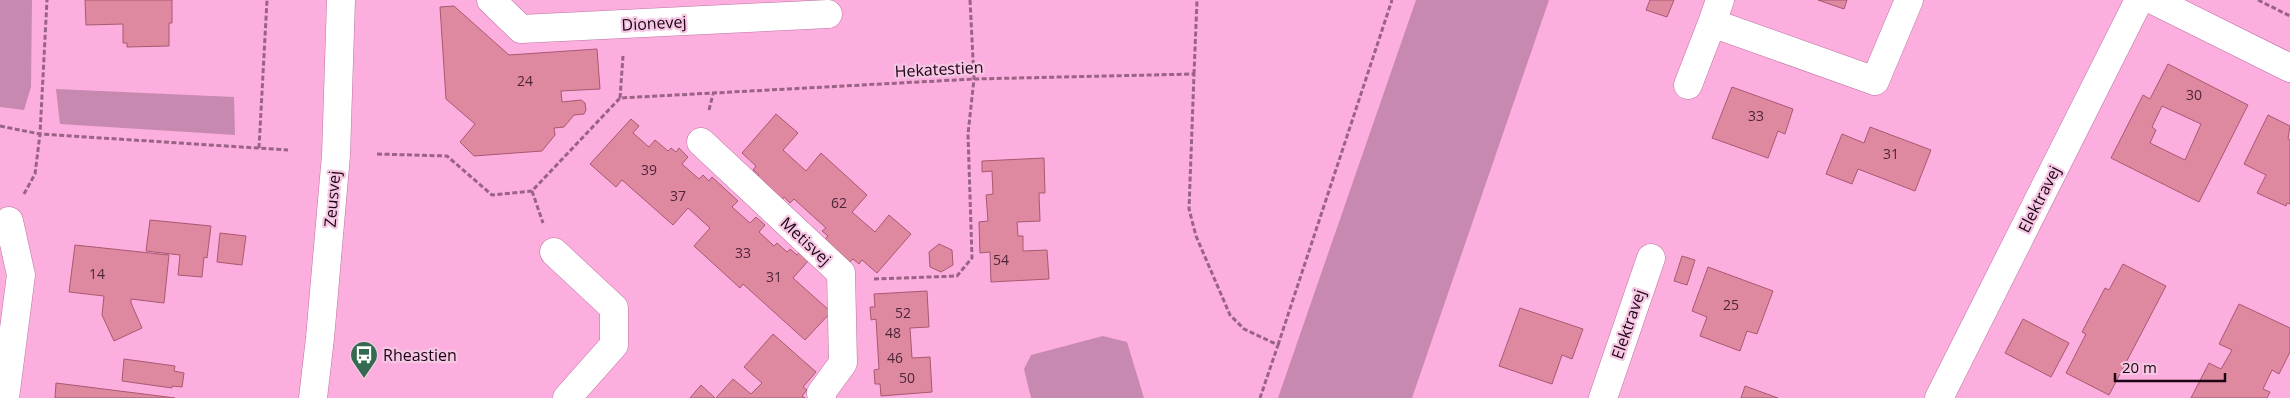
<svg xmlns="http://www.w3.org/2000/svg" width="2290" height="398" font-family="'Open Sans',sans-serif">
	<style>
		.green { fill: #c789af }
		.building { fill: #df89a1; stroke: #a95871; fill-rule: evenodd }
		.lines { fill: none; stroke-linecap: round; stroke-linejoin: round }
		.minor-casing { stroke: #bc73a2; stroke-width: 29 }
		.path { stroke: #9a6386; stroke-width: 3; stroke-dasharray: 5 2.5; stroke-linecap: butt }
		.minor { stroke: #fff; stroke-width: 28 }
		.labels { text-anchor: middle; dominant-baseline: central; stroke-width: 4.5; stroke-linejoin: round; paint-order: stroke }
		.number-label { font-size: 14px; fill: #4e2538 }
		.street-label { font-size: 16px; fill: #1d0415; stroke: #f6c7e3 }
		.poi-label { font-size: 16px; fill: #1d0415; stroke: #f6c7e3; text-anchor: start }
	</style>
	<rect width="100%" height="100%" fill="#fcaede"/>
	<path class="green" d="M0,0H32L31,87L24,110L0,107Z
		M1416,0H1549L1412,398H1278Z
		M56,89L234,97L235,135L60,124Z
		M1103,336L1127,342L1144,398H1031L1024,369L1031,355Z"/>
	<path class="building" d="M85,0H172V23H169V46L127,47V43H123V24L86,25Z
		M1650,0H1674L1667,17L1646,10Z
		M1818,0H1847L1844,9Z
		M454,6L509,55L597,49L600,89L561,91L562,102L581,100L585,103L586,110L584,114L574,115L564,127L554,128L555,135L542,151L474,156L460,142L475,124L446,99L440,7Z
		M2168,64L2248,105L2199,202L2111,158L2143,95L2150,99ZM2162,106L2201,124L2185,160L2150,143L2156,130L2152,127Z
		M1732,87L1793,109L1785,134L1778,131L1768,158L1712,138Z
		M776,114L798,133L783,150L806,171L821,153L867,195L852,212L875,232L889,215L911,234L877,273L862,260L859,264L853,259L850,262L825,239L828,236L822,231L826,228L794,199L790,203L784,197L781,201L756,179L759,175L753,170L756,166L742,153Z
		M2268,115L2290,126L2288,139L2290,140V204L2287,203L2286,206L2257,193L2266,175L2244,164Z
		M631,119L639,126L633,133L649,147L655,140L668,151L671,148L676,152L679,148L688,157L682,164L699,179L703,175L709,181L712,177L738,201L732,207L750,223L756,217L765,225L759,232L774,246L777,243L787,252L790,249L797,255L800,252L809,260L793,278L831,312L805,340L743,284L740,288L694,246L710,228L688,208L673,225L622,180L616,187L590,164Z
		M1870,127L1931,150L1915,191L1858,169L1852,184L1826,174L1842,134L1864,143Z
		M1044,158L1045,193H1039L1040,221L1017,222L1018,236H1023V251L1047,250L1049,279L991,282L990,252L980,253L979,222L988,221L986,195L993,194L992,171L982,172V161Z
		M150,220L211,226L207,258L204,257L202,277L178,275L180,255L146,251Z
		M220,233L246,236L242,265L217,262Z
		M939,244L952,250L953,265L941,272L930,267L929,252Z
		M75,245L169,255L164,303L131,299V303L142,328L114,341L102,315L104,296L69,292Z
		M1682,256L1695,260L1687,285L1674,281Z
		M2123,264L2166,286L2109,395L2066,373L2086,334L2082,332L2105,288L2109,290Z
		M1708,267L1773,291L1757,334L1747,331L1740,351L1700,336L1707,317L1692,311Z
		M927,291L929,327L910,328L912,358L930,357L932,392L881,396L880,384H875L874,370L879,369L876,319L871,320L870,307H875L874,294Z
		M2239,304L2290,328V352L2279,374L2272,370L2263,389L2270,392L2267,398H2191L2209,363L2221,369L2232,350L2219,344Z
		M1520,308L1583,329L1572,359L1562,355L1552,384L1499,366Z
		M2023,319L2069,343L2051,377L2005,353Z
		M773,334L816,372L803,387L807,390L802,396L805,398H716L733,379L751,394L762,383L744,367Z
		M124,359L175,366L174,371L184,373L182,387L172,386V388L122,381Z
		M56,383L175,398H55Z
		M701,385L715,398H690Z
		M1745,386L1778,398H1741Z"/>
	<g class="lines">
		<defs>
			<path id="minor" d="M491,0L521,29L828,14
				M1720,0L1712,23L1875,81L1909,0
				M2153,0L2290,68
				M1688,85L1712,23
				M701,142L841,273L843,363L821,393L822,398
				M554,252L614,308V345L567,398
				M5,398L21,275L9,221
				M313,398L320,338L336,155L341,0
				M1603,398L1651,258
				M1939,398L2139,0"/>
		</defs>
		<use href="#minor" class="minor-casing"/>
		<path class="path" d="M2258,0L2290,16
			M1194,74L1197,0
			M620,98L623,56
			M709,110L713,94
			M0,126L40,134L288,150
			M259,148L267,0
			M377,154L447,156L492,195L532,191L620,98L974,79L1194,74L1189,209L1196,236L1230,315L1244,329L1278,345L1260,398
			M532,191L543,223
			M24,194L35,174L40,134L47,0
			M874,279L957,276L972,258L968,134L974,79L970,0
			M1278,345L1392,0"/>
		<use href="#minor" class="minor"/>
	</g>
	<defs>
		<symbol id="bus-pin" viewBox="-11 -11 22 30"><path d="M0 17L-7.5 6A9.5 9.5 0 1 1 7.5 6Z" fill="#336a50" stroke="#f6c7e3"/><path d="M-5-6H5V4H4V6H2V4H-2V6H-4V4H-5ZM-3.5-4V0h7V-4ZM-3.5 1.2v1.5H-2V1.2ZM2 1.2v1.5H3.5V1.2Z" fill="#fff"/></symbol>
	</defs>
	<g fill-rule="evenodd">
		<use href="#bus-pin" x="348" y="339" width="32" height="43"/>
	</g>
	<g class="labels">
		<g class="number-label">
			<text x="525" y="80">24</text>
			<text x="2194" y="94">30</text>
			<text x="1756" y="115">33</text>
			<text x="1891" y="153">31</text>
			<text x="649" y="169">39</text>
			<text x="678" y="195">37</text>
			<text x="839" y="202">62</text>
			<text x="743" y="252">33</text>
			<text x="1001" y="259">54</text>
			<text x="97" y="273">14</text>
			<text x="774" y="276">31</text>
			<text x="1731" y="304">25</text>
			<text x="903" y="312">52</text>
			<text x="893" y="332">48</text>
			<text x="895" y="357">46</text>
			<text x="907" y="377">50</text>
		</g>
		<g class="street-label">
			<text transform="translate(654 23) rotate(-3)">Dionevej</text>
			<text transform="translate(939 69) rotate(-3)">Hekatestien</text>
			<text transform="translate(332 199) rotate(-85)">Zeusvej</text>
			<text transform="translate(2039 199) rotate(-63)">Elektravej</text>
			<text transform="translate(806 241) rotate(43)">Metisvej</text>
			<text transform="translate(1628 324) rotate(-71)">Elektravej</text>
		</g>
		<g class="poi-label">
			<text x="383" y="355">Rheastien</text>
		</g>
	</g>
	<path d="M2115 373v8h110v-8" fill="none" stroke="#1d0415" stroke-width="2.5"/>
	<text x="2122" y="373" font-size="15" fill="#1d0415" stroke="#f6c7e3" stroke-width="4" paint-order="stroke">20 m</text>
</svg>
